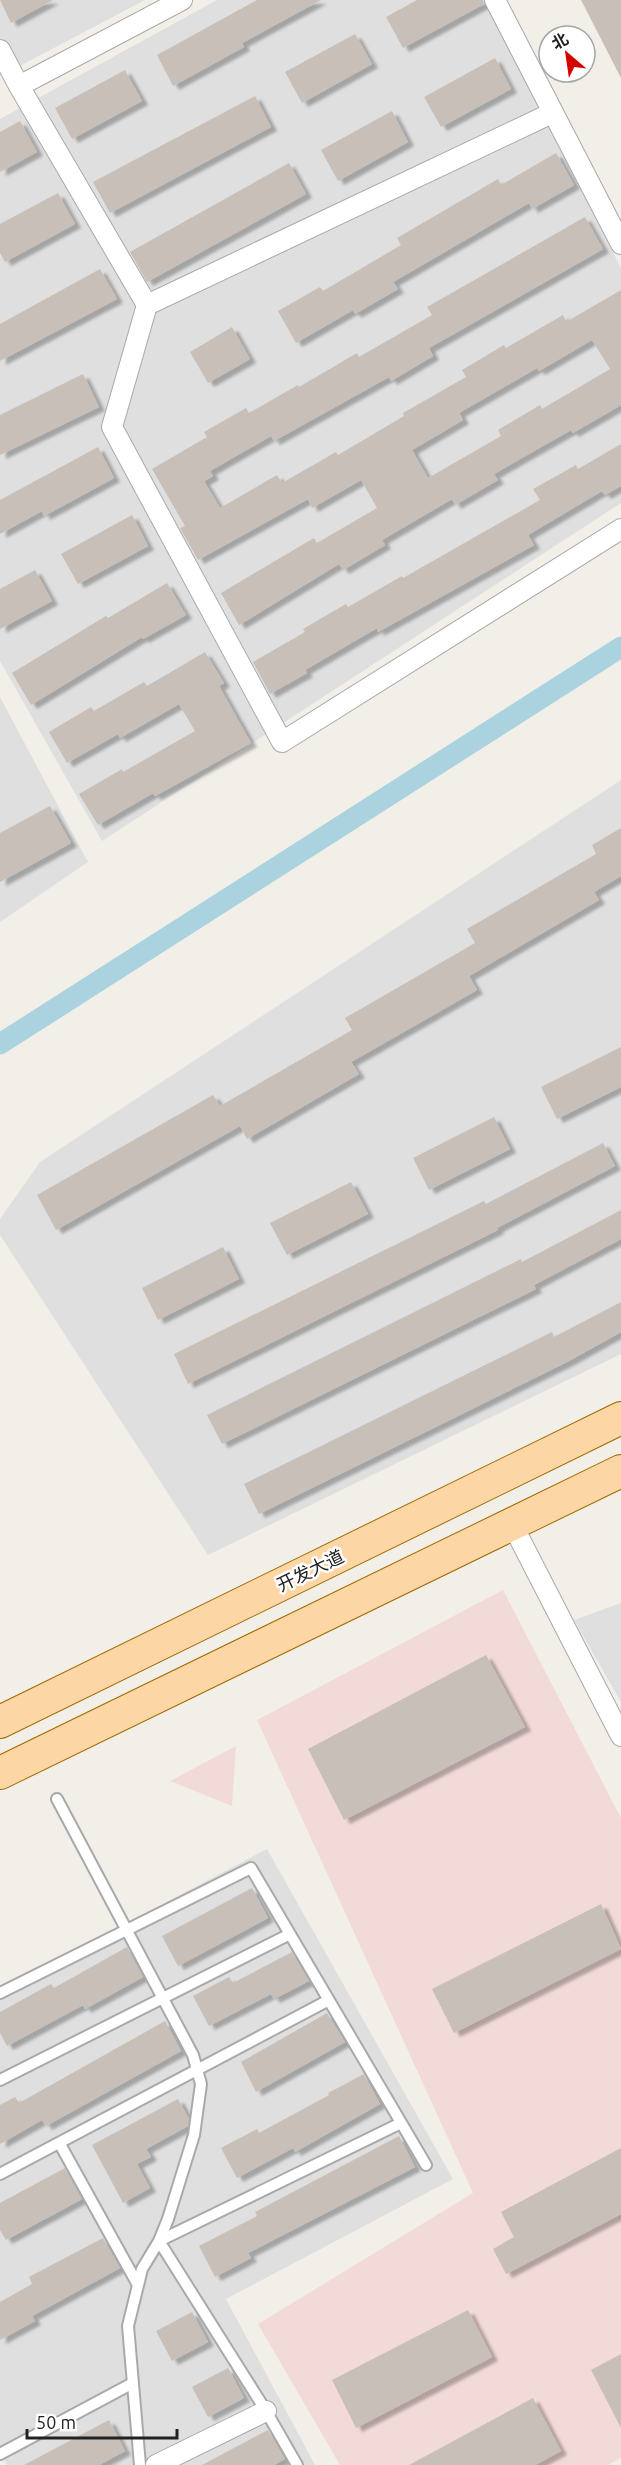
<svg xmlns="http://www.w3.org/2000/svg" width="621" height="2465" font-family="Ubuntu,'Noto Sans SC',sans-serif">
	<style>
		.residential { fill: #e0dfdf }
		.commercial { fill: #f2dad9 }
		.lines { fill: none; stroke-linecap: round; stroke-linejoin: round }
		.canal { stroke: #aad3df; stroke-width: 21 }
		.building { fill: #c7bfb8; fill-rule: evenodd; filter: url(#shadow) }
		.lane-casing { stroke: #a9a9a9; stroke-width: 14 }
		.street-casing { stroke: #a9a9a9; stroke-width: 22 }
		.primary-casing { stroke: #a06b00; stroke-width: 34 }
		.lane { stroke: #fff; stroke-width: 10 }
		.street { stroke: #fff; stroke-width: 20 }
		.primary { stroke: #fcd6a4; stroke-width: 32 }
		.labels { text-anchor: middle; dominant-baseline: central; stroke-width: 5; stroke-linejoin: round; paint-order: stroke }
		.street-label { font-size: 18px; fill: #222; stroke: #fff }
	</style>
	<defs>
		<filter id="shadow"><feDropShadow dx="6" dy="4" stdDeviation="1.5" flood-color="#0004"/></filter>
	</defs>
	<rect width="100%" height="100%" fill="#f2efe9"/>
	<path class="residential" d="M0,0H145L16,68L0,38Z
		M217,0H484L621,268V503L102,841L0,661V119Z
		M0,697L88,862L0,922Z
		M621,780V1354L208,1555L0,1235V1219L40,1162Z
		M621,1603V1702L574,1620Z
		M267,1849L453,2179L226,2299L315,2465H7L0,2451V1990Z"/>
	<path class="commercial" d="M503,1590L621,1818V2458L608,2465H340L258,2324L473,2193L257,1720Z
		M236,1746L232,1806L170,1781Z"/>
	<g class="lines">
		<path class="canal" d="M0,1044L621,647"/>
	</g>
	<path class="building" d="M0,0H53L11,23Z
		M257,0H321L242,43L244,47L173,86L157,55Z
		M417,0H483L484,4L403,48L386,17Z
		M581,0H621V78Z
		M355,34L372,64L302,103L285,72Z
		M495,58L511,89L441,127L424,97Z
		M125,70L142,101L72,139L55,108Z
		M255,96L271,127L110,213L93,182Z
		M392,111L408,142L338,181L321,150Z
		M20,121L37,152L0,172V132Z
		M556,153L574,185L532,209L529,203L393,282L398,289L355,314L353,310L296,343L278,311L320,287L323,291L401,245L397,238L498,179L501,185Z
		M289,163L306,194L147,282L130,252Z
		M58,193L75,224L5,262L0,253V224Z
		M585,217L603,249L429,348L433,356L391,381L389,377L274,441L271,436L210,471L213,476L204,481L220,508L277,475L282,483L336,452L338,455L404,416L403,413L466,377L462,370L504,345L506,348L563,315L566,322L621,290V405L573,433L571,430L494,474L498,480L455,505L452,499L382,540L385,545L343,570L339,564L239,625L221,593L314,538L317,543L377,508L361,480L312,508L308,499L198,560L180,528L185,526L152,469L207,437L204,432L246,408L249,413L298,385L299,387L357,353L359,357L432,315L427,307ZM592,340L610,369L542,409L540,405L498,430L501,436L428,478L412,450L463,420L459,413L537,368L539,371Z
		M100,269L117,299L0,361V324Z
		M232,327L250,359L208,383L190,352Z
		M83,374L99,407L0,455V415Z
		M621,444V486L605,495L602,491L528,535L534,545L378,632L377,628L305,670L307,673L270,694L253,662L305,632L303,629L346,604L348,607L402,576L403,578L540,500L533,489L576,465L578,469Z
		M98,447L114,478L44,516L42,511L0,534V500Z
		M132,515L148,546L78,584L61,554Z
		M35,570L52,601L0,629V589Z
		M167,583L186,615L143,639L142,637L31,705L12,673L106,616L108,618Z
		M205,652L224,683L219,686L251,743L155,796L153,793L98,825L79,794L122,769L123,772L195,731L179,704L120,738L118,734L67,763L49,732L91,707L94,711L144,682L147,686Z
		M50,806L71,843L0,882V833Z
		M621,828V876L594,892L599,900L469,976L477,990L351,1062L359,1074L247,1139L240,1126L56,1230L37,1195L213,1095L220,1106L352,1030L345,1018L475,943L467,929L596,854L592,845Z
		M621,1047V1087L557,1119L541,1087Z
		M494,1117L510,1149L429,1190L413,1158Z
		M603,1143L615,1166L497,1228L498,1230L188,1384L174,1354L484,1201L486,1204Z
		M351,1182L368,1214L287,1255L270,1223Z
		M621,1210V1239L534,1285L536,1289L222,1444L207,1415L521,1259L522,1262Z
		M223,1247L239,1279L158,1320L142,1288Z
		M621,1302V1332L567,1362L259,1514L244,1484L552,1332L554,1337Z
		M486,1655L525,1727L344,1820L308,1749Z
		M252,1888L268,1918L178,1966L162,1936Z
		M601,1904L621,1949L454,2033L432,1989Z
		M127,1947L143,1977L85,2009L83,2005L7,2046L0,2033V2012L51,1984L54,1988Z
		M292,1952L309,1981L274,1999L271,1994L209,2026L193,1996L229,1977L233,1983Z
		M327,2013L345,2042L256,2092L241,2062Z
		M165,2021L181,2051L46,2126L42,2120L0,2144V2105L15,2097L19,2103Z
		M364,2074L380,2104L295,2152L293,2148L237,2178L221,2148L257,2129L259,2133L329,2095L328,2093Z
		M178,2099L189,2119L188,2126L146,2149L151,2157L137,2164L150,2188L123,2203L92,2145Z
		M399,2136L415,2167L248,2253L251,2258L215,2277L199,2246L257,2216L255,2212Z
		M621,2148V2214L506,2274L493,2249L514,2237L501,2212Z
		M65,2168L82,2199L6,2240L0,2230V2203Z
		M103,2238L120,2268L32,2316L35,2321L0,2340V2302L32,2284L29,2277Z
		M468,2310L492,2357L356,2428L332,2380Z
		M192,2312L208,2342L172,2361L156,2331Z
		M621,2354V2428L591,2370Z
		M228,2368L244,2398L208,2417L192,2387Z
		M533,2398L561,2451L535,2465H409Z
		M109,2420L125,2451L99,2465H24Z
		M268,2430L285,2459L274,2465H202Z"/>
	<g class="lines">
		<defs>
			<path id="lane" d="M57,1799L193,2055L201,2084L194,2135L168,2219L159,2241L142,2269L128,2326L140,2465
				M0,1993L251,1868L426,2165
				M0,2080L290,1934
				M61,2146L138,2285
				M0,2174L329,2000
				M0,2454L133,2383
				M297,2465L266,2411L159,2241L401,2123"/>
			<path id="street" d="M495,0L621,244
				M0,50L19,86L182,0
				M19,86L147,305L112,427L282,742L621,529
				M147,305L552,113
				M512,1524L621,1736
				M156,2465L266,2411"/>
			<path id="primary" d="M0,1722L621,1418
				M0,1773L621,1471"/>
		</defs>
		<use href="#lane" class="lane-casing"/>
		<use href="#street" class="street-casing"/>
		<use href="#primary" class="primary-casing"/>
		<use href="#lane" class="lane"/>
		<use href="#street" class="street"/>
		<use href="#primary" class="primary"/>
	</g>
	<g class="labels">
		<g class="street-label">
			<text transform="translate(310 1570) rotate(-26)">开发大道</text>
		</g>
	</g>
	<g transform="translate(567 54) rotate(331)"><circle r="28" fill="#ffffff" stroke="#a7a7a7" stroke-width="1.5"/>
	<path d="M0-4.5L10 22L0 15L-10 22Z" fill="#d40000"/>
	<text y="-9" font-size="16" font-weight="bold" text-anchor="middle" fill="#222222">北</text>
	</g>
	<path d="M27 2429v9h150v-9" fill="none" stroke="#222222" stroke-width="3"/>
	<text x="36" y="2429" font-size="18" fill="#222222" stroke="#ffffff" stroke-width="4.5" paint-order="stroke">50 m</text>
</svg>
